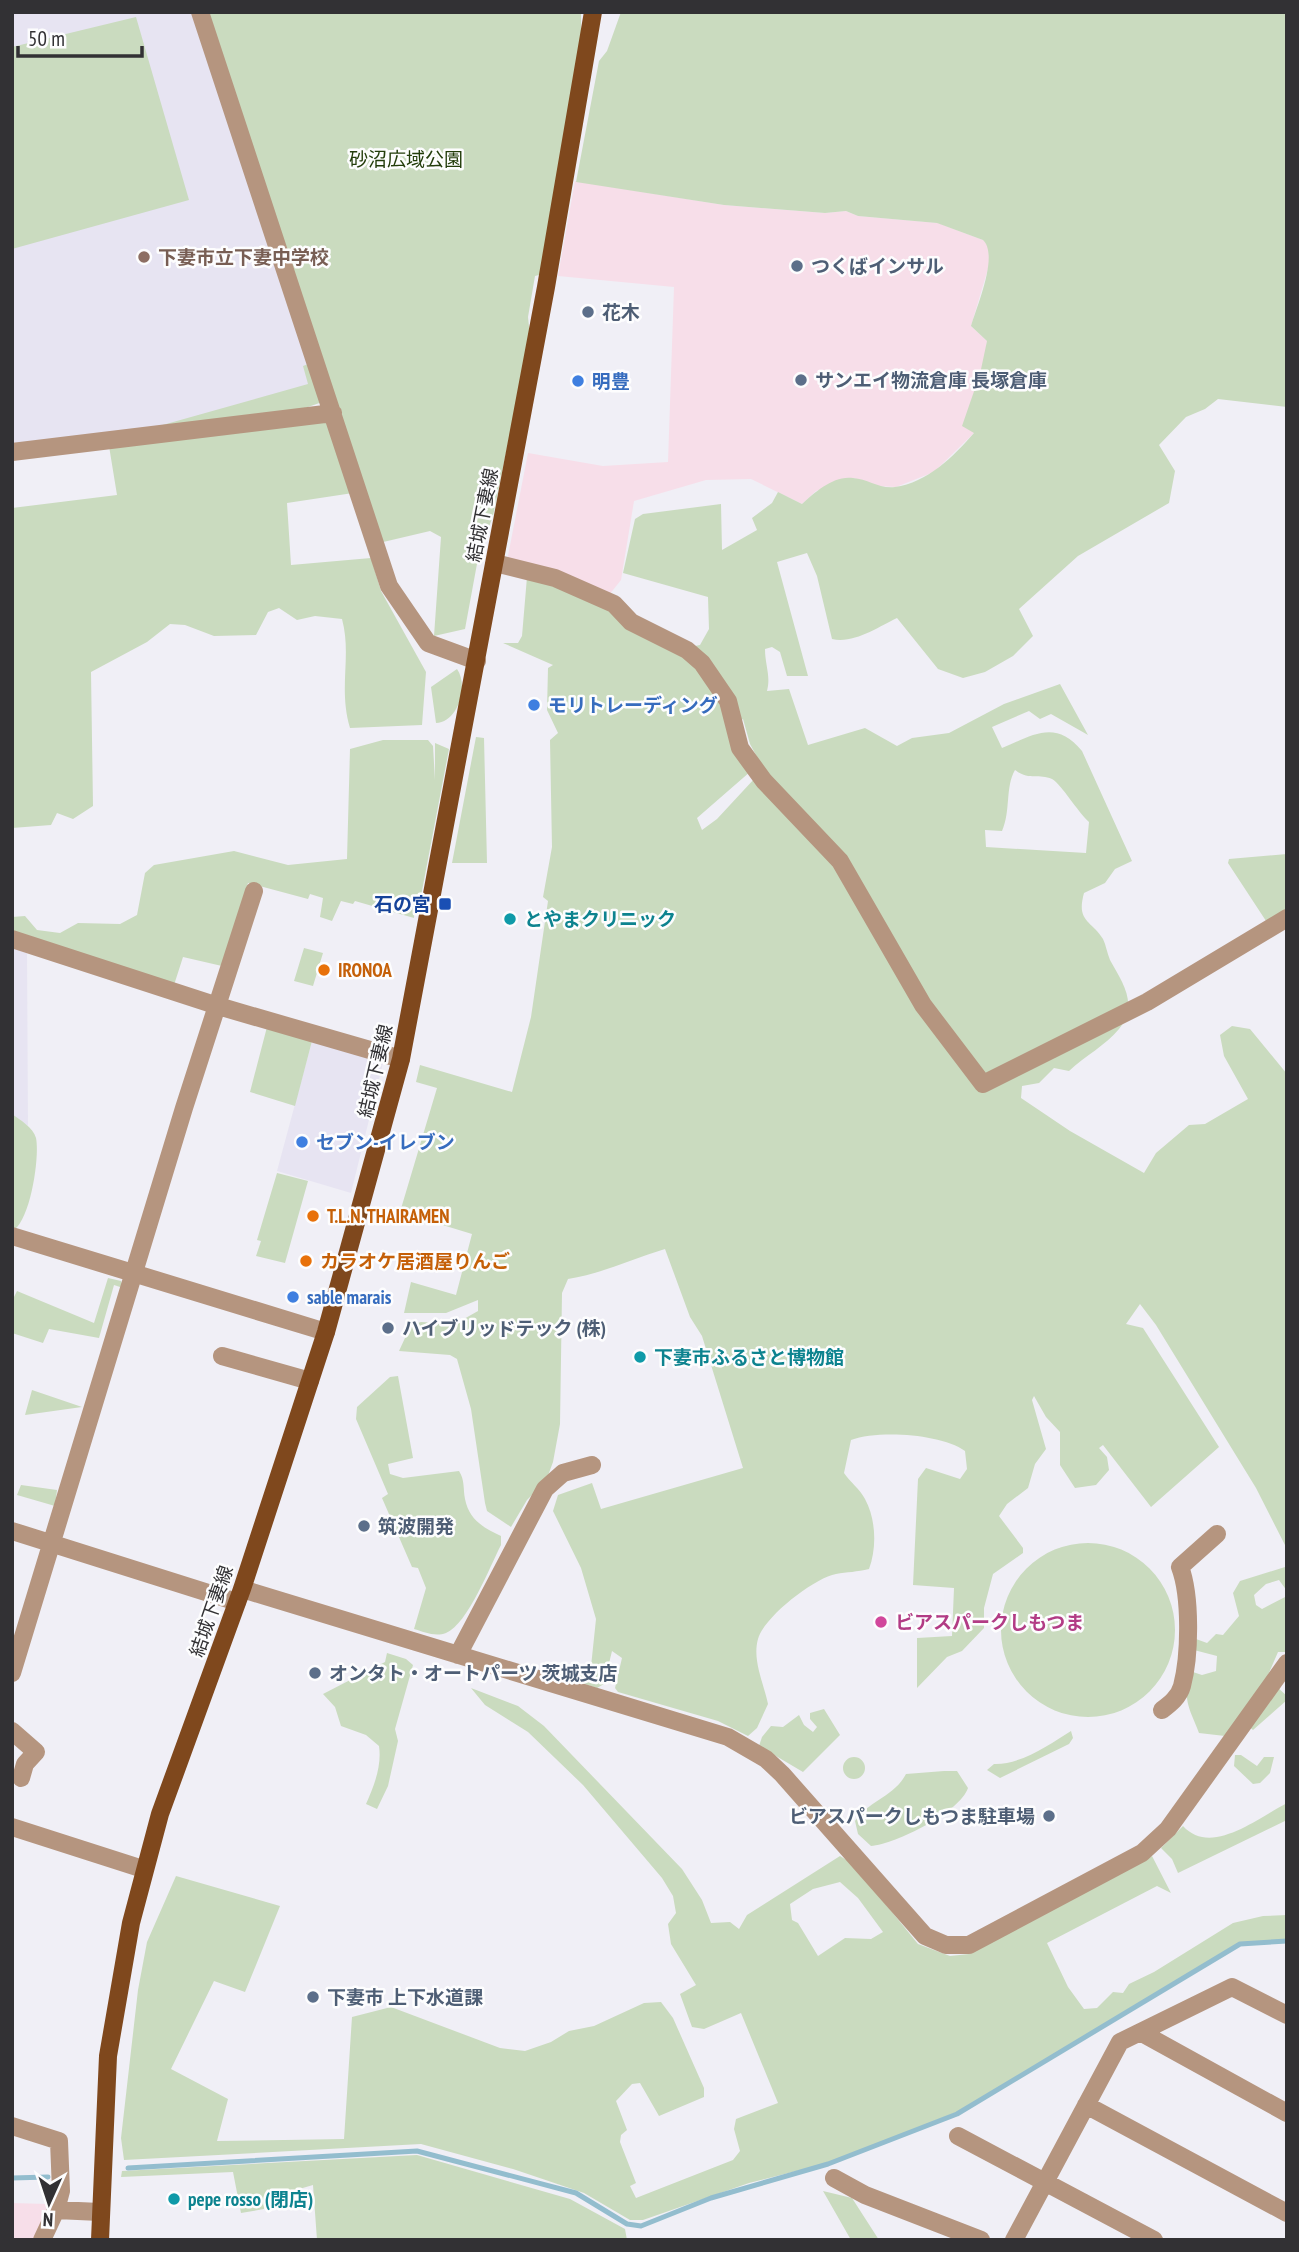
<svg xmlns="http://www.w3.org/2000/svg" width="1299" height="2252" font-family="'PT Sans Narrow','Noto Sans JP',sans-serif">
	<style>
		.built { fill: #e7e4f2 }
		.industrial { fill: #f7dee9 }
		.green { fill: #cadbbf; fill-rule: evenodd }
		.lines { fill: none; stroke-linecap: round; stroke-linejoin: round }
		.stream { stroke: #93bdce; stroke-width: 5 }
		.minor { stroke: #b5957f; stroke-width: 18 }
		.major { stroke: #7f481d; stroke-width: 18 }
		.education-dot { fill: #8d6e63; stroke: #fdfdfe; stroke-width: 2.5 }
		.service-dot { fill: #5c6f8a; stroke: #fdfdfe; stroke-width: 2.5 }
		.shop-dot { fill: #3f7fe0; stroke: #fdfdfe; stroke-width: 2.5 }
		.transit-dot { fill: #1a4fb4; stroke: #fdfdfe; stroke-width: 2.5 }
		.culture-dot { fill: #0f9aa8; stroke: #fdfdfe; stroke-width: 2.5 }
		.food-dot { fill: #e8710a; stroke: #fdfdfe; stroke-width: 2.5 }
		.hotel-dot { fill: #d1479c; stroke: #fdfdfe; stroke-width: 2.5 }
		.labels { text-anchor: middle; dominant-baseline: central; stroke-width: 5; stroke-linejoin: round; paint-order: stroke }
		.park-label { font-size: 19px; fill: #233d0b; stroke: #fdfdfe }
		.education-label { font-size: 19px; font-weight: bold; fill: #785e54; stroke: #fdfdfe; text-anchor: start }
		.service-label { font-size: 19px; font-weight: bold; fill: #4e5e75; stroke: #fdfdfe; text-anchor: start }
		.shop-label { font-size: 19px; font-weight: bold; fill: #366cbe; stroke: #fdfdfe; text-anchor: start }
		.street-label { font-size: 19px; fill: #323134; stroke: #fdfdfe }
		.transit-label { font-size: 19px; font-weight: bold; fill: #164399; stroke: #fdfdfe; text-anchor: end }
		.culture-label { font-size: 19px; font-weight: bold; fill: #0d838f; stroke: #fdfdfe; text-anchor: start }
		.food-label { font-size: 19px; font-weight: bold; fill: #c56008; stroke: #fdfdfe; text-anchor: start }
		.hotel-label { font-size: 19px; font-weight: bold; fill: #b23c85; stroke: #fdfdfe; text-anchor: start }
	</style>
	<rect width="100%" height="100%" fill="#f0eff6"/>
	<path class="built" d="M12,12H194L325,401L305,408L12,446Z
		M12,948L27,953L28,1126L12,1114Z
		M312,1041L383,1063L351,1193L277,1171Z"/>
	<path class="industrial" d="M575,181L724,205L825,213L846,211L858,216L938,223L983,240L988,244L990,262L971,326L987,341L974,433L934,472L896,487L875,486L854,478L816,491L802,504L751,479L706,480L634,501L621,580L605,600L506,566L528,453L603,466L668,462L674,287L558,276Z
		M12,2203L48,2204L38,2240H12Z"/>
	<path class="green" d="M204,12H581V57L543,274L535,276L528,317L530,336L493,516L479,553L465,629L434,636L441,537L430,531L379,543L353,493L287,503L291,565L371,558L381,591L426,672L422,725L350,728C338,688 352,656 342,619L315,616L297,620L279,608L268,612L256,635L214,636L185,625L170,624L147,642L91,672L93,806L73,819L57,813L51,825L12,828V508L117,495L109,446L328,410Z
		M621,12H1287V407L1218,399L1205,409L1186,417L1159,445L1175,471L1169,503L1078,556L1019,609L1033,636L1013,656L985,672L963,678L938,669L897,618C878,627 854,644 832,639L817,576L807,553L777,562L808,676H787L780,652L772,647L765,649C765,665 771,676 767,691L789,689L808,745L865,728L897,746L912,738L949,733L1004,704L1060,684L1088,735L1051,714L1040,719L1029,711L992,727L1002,748C1033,735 1056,719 1082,751L1132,861L1115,869L1105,883L1084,893C1076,922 1091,920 1103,939C1106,945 1107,953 1110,960C1122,982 1139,1004 1119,1029C1106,1045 1085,1056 1069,1071L1054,1068L1039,1083L1022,1086L1021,1098L1070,1131L1144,1173L1156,1153L1189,1125L1205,1124L1248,1099L1224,1056L1220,1035L1232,1026L1250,1029L1287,1074V1549L1256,1488L1156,1325L1140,1304L1126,1324L1143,1328L1219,1447L1151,1507L1103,1445L1099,1448L1107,1457L1109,1470L1096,1485L1075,1488L1060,1465V1432L1046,1417L1034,1396L1032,1400L1046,1449L1035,1464L1028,1488L1007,1504L999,1516L1023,1548V1553L993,1574L984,1608V1628L962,1651L947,1657L917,1688V1638L952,1636L954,1588L913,1585L918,1479L926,1468L960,1479L967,1469L965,1451C941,1434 879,1430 851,1440L844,1473C850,1482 860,1489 865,1499C876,1519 877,1548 869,1569C857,1572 847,1572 836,1574C814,1578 764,1617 758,1639C752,1660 764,1684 768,1704L757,1728L748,1736L718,1721L618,1692L615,1688L622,1658L612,1651L604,1684L597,1688L556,1675L562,1670L590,1676L596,1619L581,1568L553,1511L558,1495L592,1483L601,1509L743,1468L702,1336L690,1317L665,1249C632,1259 601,1274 568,1279L562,1293L560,1424L553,1462L546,1481L527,1500L511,1527L487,1511L485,1503L471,1409L457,1359L450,1355L399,1351L411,1325L421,1322L455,1324L478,1311V1300L446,1313H404L411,1282L456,1295L472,1234L400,1212L437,1088L416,1082L420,1065L512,1092L531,1017L548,901L543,897L552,847L550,740L558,733L547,710L548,668L553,665L503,643H518L522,636L527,577L589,599L675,650L700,645L709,629L708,597L623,573L635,519L643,514L721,504L722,550L757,530L752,518L772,503L778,492L802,504C815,492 834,475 853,478C868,479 879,489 895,487C927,483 954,456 974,433L962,426L980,374L987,341L971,326C977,306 999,255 983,240L937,223L858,216L846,211L825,213L724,205L576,182L599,61L607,51ZM743,719L750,744L769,779L755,778L717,819L702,830L697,818L751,771L730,728ZM1015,770C1030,781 1039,773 1052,779C1062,785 1077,811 1089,822L1086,853L986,847L985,830L1002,831C1011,811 1005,787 1015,770Z
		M136,17L189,200L12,249V47Z
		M311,363L325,401L305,408L159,426L308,384L303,366Z
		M457,669C469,686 458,722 436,723L431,687Z
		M476,737L484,738L487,863H452Z
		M383,740H428L433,746L435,780V743L449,749L421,896L415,900L414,918L355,901L353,904L341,901L332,921L320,917L323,898L310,894L308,899L248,883L222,966L183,957L174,985L12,933V917L25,916L37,930L60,933L78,923L120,924L137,915L145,873L154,865L234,851L288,865L347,859L350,749Z
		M1287,854V910L1268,924L1228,863L1229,859Z
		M304,948L323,953L313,986L294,981Z
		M267,1027L312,1041L295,1106L250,1092Z
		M12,1114C20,1120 33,1127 36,1138C40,1157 30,1223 12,1231Z
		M277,1173L308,1181L285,1263L256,1256L261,1241L257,1240Z
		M108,1278L121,1281L123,1288L114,1285L99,1338L49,1329L43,1343L12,1333V1301L17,1291L94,1323Z
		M398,1376L413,1458L388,1464L390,1474L403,1478L459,1471C465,1480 463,1489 465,1499C469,1520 484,1528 501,1536V1545C490,1566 468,1624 446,1633C435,1637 424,1632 414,1629L426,1588L418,1568L412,1567L382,1498L388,1494L356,1419L357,1407L390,1377Z
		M32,1390L82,1407L25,1415Z
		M21,1485L57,1490L55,1506L17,1495Z
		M1001 1630a87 87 0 1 1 174 0a87 87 0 1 1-174 0Z
		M1285,1567L1287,1591L1279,1580L1266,1584L1254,1595L1256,1605L1262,1609L1287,1596V1652H1278L1265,1682L1225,1736L1199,1733C1190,1709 1180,1697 1193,1672L1202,1675L1216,1671L1217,1656L1194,1650L1196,1639L1207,1643L1216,1634L1223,1635L1239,1616L1233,1593L1240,1581Z
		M387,1653L406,1659L413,1665L395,1729L398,1741L388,1786L377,1809L366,1804C374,1786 382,1766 379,1746L366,1735L341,1726L335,1707L323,1694L385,1662Z
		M1277,1687L1287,1696V1700L1253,1730L1247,1725Z
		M471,1688L518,1706L544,1726L682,1869L702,1900L711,1923L730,1922L739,1929L747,1915L840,1856L853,1864L918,1944L950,1956L969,1954L1152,1856L1171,1893L1157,1886L1047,1943L1068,1987L1084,2009L1097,2008L1113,1992L1123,1993L1129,1984L1154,1972L1233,1923L1263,1916L1287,1915V1940L1240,1943L957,2112L828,2163L749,2183L643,2220H630L584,2193L513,2169L421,2144L124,2160L121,2138L138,1990L147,1942L176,1876L280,1906L245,1992L214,1981L171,2069L228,2099L217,2141L344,2139L352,2017L391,2007L500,2048L525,2051L551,2042L569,2031L594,2026L644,2003L661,2002L673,2018L704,2088V2097L659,2116L640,2083L632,2084L616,2101L627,2130L621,2135L620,2142L636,2183L630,2186L636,2198L733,2160L740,2151L734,2129L736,2119L778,2103L741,2013L704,2029L692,2027L680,1994L696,1985L671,1944L668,1924L676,1913L673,1896L662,1878L583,1785L528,1732L485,1705ZM840,1882L858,1898L883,1932L871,1939L845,1938L818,1956L798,1923L792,1920L790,1904L813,1889Z
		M824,1709L840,1735L803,1772L759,1746L762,1737L771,1726L783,1727L799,1715L804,1725L813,1732L817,1727L810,1719V1713Z
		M1071,1731L1073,1738L1069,1744L1000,1778L987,1770L994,1764C1021,1765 1050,1744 1071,1731Z
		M1235,1755H1241L1257,1766L1264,1757H1274L1270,1773L1260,1783L1253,1784L1234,1766Z
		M843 1768a11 11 0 1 1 22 0a11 11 0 1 1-22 0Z
		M944,1771H957L968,1788C960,1812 896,1844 871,1846L858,1834L855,1821C868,1801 894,1797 906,1774Z
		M1287,1803V1820L1178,1873L1172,1859L1161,1848L1183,1826C1211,1857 1258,1818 1287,1803Z
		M417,2155L570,2199L625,2229L627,2240H317L313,2185L265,2199L264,2209L241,2213L233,2172L121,2177L122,2171Z
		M823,2191L852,2198L879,2240H851Z"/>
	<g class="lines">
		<path class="stream" d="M128,2168L417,2151L576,2193L627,2224L641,2226L711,2198L828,2164L957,2114L1240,1944L1287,1941
			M12,2178L48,2177"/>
		<path class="minor" d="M200,12L389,586L428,643L477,661
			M12,452L333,413
			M495,563L555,578L614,604L631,622L687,650L702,663L728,701L740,748L764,781L840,861L923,1005L983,1084L1147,1002L1287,918
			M12,939L218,1006L401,1059
			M12,1236L326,1332
			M222,1356L310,1381
			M12,1531L237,1602
			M242,1589L728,1737L766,1759L782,1774L925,1936L946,1945H969L1142,1853L1168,1829L1287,1663
			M458,1655L545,1489L563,1473L592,1465
			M12,1673L184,1108L254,891
			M1162,1710C1170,1704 1179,1697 1182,1686C1190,1656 1191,1596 1180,1567L1217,1534
			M12,1731L36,1752L25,1764L21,1778
			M12,1827L143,1869
			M1142,2033L1287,2113
			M1086,2105L1287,2213
			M12,2126L59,2141L61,2191L56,2210
			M958,2136L1154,2240
			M834,2178L865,2195L981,2240
			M42,2240L56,2210L100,2212
			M1014,2240L1120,2042L1232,1987L1287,2015"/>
		<path class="major" d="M100,2240L108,2056L131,1923L160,1814L242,1589L326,1332L401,1059L546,287L593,12"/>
	</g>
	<circle class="education-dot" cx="144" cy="257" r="7"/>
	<g class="service-dot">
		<circle cx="797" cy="266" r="7"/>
		<circle cx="588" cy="312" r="7"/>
		<circle cx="801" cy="380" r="7"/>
		<circle cx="388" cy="1328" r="7"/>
		<circle cx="364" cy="1526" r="7"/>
		<circle cx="315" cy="1673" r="7"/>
		<circle cx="1049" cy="1816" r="7"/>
		<circle cx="313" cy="1997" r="7"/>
	</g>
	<g class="shop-dot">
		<circle cx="578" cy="381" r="7"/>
		<circle cx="534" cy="705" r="7"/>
		<circle cx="302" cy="1142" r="7"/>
		<circle cx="293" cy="1297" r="7"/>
	</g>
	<rect class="transit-dot" x="438" y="897" width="14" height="14" rx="3.5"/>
	<g class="culture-dot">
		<circle cx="510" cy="919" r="7"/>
		<circle cx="640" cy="1357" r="7"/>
		<circle cx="174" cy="2199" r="7"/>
	</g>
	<g class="food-dot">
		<circle cx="324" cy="970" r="7"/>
		<circle cx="313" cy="1216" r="7"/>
		<circle cx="306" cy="1261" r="7"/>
	</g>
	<circle class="hotel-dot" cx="881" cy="1622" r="7"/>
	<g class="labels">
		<g class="park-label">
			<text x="406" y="159">砂沼広域公園</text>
		</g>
		<g class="education-label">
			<text x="158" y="257">下妻市立下妻中学校</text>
		</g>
		<g class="service-label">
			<text x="811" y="266">つくばインサル</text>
			<text x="602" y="312">花木</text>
			<text x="815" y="380">サンエイ物流倉庫 長塚倉庫</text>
			<text x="402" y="1328">ハイブリッドテック (株)</text>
			<text x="378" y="1526">筑波開発</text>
			<text x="329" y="1673">オンタト・オートパーツ 茨城支店</text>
			<text x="1035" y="1816" text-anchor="end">ビアスパークしもつま駐車場</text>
			<text x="327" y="1997">下妻市 上下水道課</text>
		</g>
		<g class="shop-label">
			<text x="592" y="381">明豊</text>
			<text x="548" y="705">モリトレーディング</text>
			<text x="316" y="1142">セブン-イレブン</text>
			<text x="307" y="1297">sable marais</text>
		</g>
		<g class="street-label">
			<text transform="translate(482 515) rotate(-79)">結城下妻線</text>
			<text transform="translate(375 1071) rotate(-77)">結城下妻線</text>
			<text transform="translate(211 1611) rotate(-71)">結城下妻線</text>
		</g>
		<g class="transit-label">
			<text x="431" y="904">石の宮</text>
		</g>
		<g class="culture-label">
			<text x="524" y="919">とやまクリニック</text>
			<text x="654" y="1357">下妻市ふるさと博物館</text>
			<text x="188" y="2199">pepe rosso (閉店)</text>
		</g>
		<g class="food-label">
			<text x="338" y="970">IRONOA</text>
			<text x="327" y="1216">T.L.N. THAIRAMEN</text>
			<text x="320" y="1261">カラオケ居酒屋りんご</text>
		</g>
		<g class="hotel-label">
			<text x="895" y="1622">ビアスパークしもつま</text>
		</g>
	</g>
	<rect width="1299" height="2252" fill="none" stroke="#323134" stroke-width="28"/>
	<g transform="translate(49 2203) rotate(183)" stroke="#fdfdfe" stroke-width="5" paint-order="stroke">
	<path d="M0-5L12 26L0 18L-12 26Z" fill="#323134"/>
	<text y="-10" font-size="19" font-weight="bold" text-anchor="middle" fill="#323134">N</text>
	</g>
	<path d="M18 46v10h124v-10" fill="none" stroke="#323134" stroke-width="3.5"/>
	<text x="28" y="46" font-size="21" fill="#323134" stroke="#fdfdfe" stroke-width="5" paint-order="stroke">50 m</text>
</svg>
